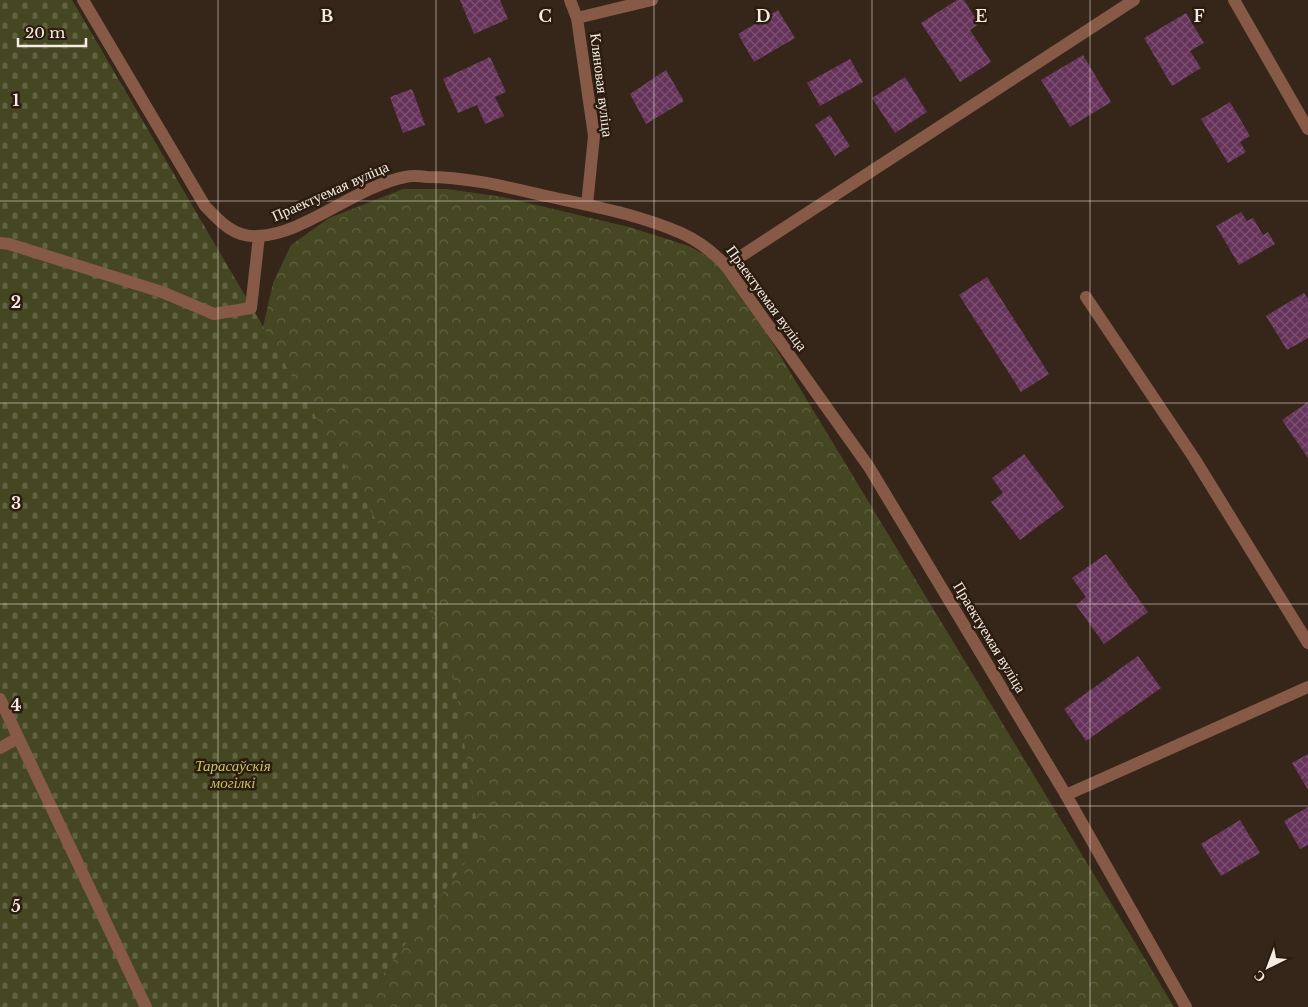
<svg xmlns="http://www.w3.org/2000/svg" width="1308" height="1007" font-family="'Libre Baskerville',serif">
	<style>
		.forest { fill: url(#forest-crowns) }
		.cemetery { fill: url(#cemetery-stones) }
		.building { fill: url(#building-cross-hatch) }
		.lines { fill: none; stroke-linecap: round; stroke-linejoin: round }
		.lane { stroke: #875947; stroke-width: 12 }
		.street { stroke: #875947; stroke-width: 12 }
		.grid { fill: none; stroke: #f5ebe2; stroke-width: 1; stroke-opacity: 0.55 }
		.labels { text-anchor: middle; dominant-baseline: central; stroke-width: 5; stroke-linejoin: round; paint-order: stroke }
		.street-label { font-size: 15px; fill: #f5ebe2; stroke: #2b1c0f }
		.park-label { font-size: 15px; font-style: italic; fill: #c3c665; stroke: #2b1c0f }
		.grid-label { font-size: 16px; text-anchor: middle; font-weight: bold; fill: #f5ebe2; stroke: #2b1c0f; stroke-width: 5; stroke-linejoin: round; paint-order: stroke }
	</style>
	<defs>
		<pattern id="forest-crowns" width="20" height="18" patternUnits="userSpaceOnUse" patternTransform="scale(1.25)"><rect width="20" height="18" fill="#454722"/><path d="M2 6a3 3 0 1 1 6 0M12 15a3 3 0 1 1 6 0" fill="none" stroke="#606242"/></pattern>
		<pattern id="cemetery-stones" width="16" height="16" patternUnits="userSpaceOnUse" patternTransform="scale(1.25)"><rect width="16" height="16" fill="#454722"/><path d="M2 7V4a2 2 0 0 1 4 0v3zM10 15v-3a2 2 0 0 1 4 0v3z" fill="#606242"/></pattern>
		<pattern id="building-cross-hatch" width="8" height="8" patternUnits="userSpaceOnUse" patternTransform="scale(1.25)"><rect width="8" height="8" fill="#66335b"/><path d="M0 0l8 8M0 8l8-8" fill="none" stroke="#7c5172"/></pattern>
	</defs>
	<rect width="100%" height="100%" fill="#352619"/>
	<path class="forest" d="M0,0H72L263,327L273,283L291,245L329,218L403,189H447L503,197L629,227L689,246L726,266L1174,1007H185Z"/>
	<path class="cemetery" d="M0,0H72L448,643L480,842L359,1007H0Z"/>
	<path class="building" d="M460,0H500L508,19L474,34Z
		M957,0H964L979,24L970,30L991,62L960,82L921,23Z
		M778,10L795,38L754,62L738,34Z
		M1186,13L1204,43L1190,51L1201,68L1172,86L1144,38Z
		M1083,55L1111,102L1070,127L1041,80Z
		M490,57L506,92L495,97L504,116L485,124L477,105L458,113L443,79Z
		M850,59L863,82L820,106L807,83Z
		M666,70L684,101L646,124L630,94Z
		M905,77L927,112L895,133L872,98Z
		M412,89L425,125L403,133L390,97Z
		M1230,102L1250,136L1240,142L1246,152L1228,163L1201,119Z
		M830,115L850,146L835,156L815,125Z
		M1241,212L1247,221L1253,218L1263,235L1268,232L1275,244L1239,265L1216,226Z
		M987,277L1049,374L1021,392L959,295Z
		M1304,293L1308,299V338L1287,350L1266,316Z
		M1308,402V458L1282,420Z
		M1024,454L1064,507L1020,540L991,502L1003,493L992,478Z
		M1106,554L1148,612L1104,644L1076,605L1086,597L1072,578Z
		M1138,656L1161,688L1086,741L1064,709Z
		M1308,754V790L1292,763Z
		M1308,807V845L1300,849L1284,821Z
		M1240,820L1260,853L1221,876L1201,844Z"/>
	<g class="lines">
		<path class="lane" d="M577,18L652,0
			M0,243L9,244L162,292L214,314L251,308L259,236
			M726,266L1134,0
			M1086,297L1194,458L1308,643
			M0,699L146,1007
			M0,748L18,738
			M1066,795L1308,687"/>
		<path class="street" d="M83,0L205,206C220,222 235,238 258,236C305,234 355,187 405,177C412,175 420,176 427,177C468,177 507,187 546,196C592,206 638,214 681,233C699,241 713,252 726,266L869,467L1066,795L1186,1007
			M570,0L577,18L594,136L587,205
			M1234,0L1308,129"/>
	</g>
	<path class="grid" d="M218,0V1007M436,0V1007M654,0V1007M872,0V1007M1090,0V1007M0,201H1308M0,403H1308M0,604H1308M0,806H1308"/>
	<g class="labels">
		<g class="street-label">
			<text transform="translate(602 85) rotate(83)">Кляновая вуліца</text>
			<text transform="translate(330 191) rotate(-24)">Праектуемая вуліца</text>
			<text transform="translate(767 298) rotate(54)">Праектуемая вуліца</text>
			<text transform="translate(990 637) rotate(59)">Праектуемая вуліца</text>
		</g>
		<g class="park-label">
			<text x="233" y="765">Тарасаўскія<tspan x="233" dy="17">могілкі</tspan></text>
		</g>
	</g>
	<g class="grid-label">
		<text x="327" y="22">B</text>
		<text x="545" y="22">C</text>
		<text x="763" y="22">D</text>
		<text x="981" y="22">E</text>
		<text x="1199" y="22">F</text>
		<text x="16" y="106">1</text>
		<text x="16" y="308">2</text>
		<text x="16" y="509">3</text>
		<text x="16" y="711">4</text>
		<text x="16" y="912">5</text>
	</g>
	<g transform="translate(1268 967) rotate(222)" stroke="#2b1c0f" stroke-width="4" paint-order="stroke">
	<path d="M0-4L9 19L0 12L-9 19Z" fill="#f5ebe2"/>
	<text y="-8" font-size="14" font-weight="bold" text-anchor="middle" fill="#f5ebe2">С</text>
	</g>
	<path d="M18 38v8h68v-8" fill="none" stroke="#f5ebe2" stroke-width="2.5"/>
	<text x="25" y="38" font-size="15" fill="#f5ebe2" stroke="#2b1c0f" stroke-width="4" paint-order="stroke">20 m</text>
</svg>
